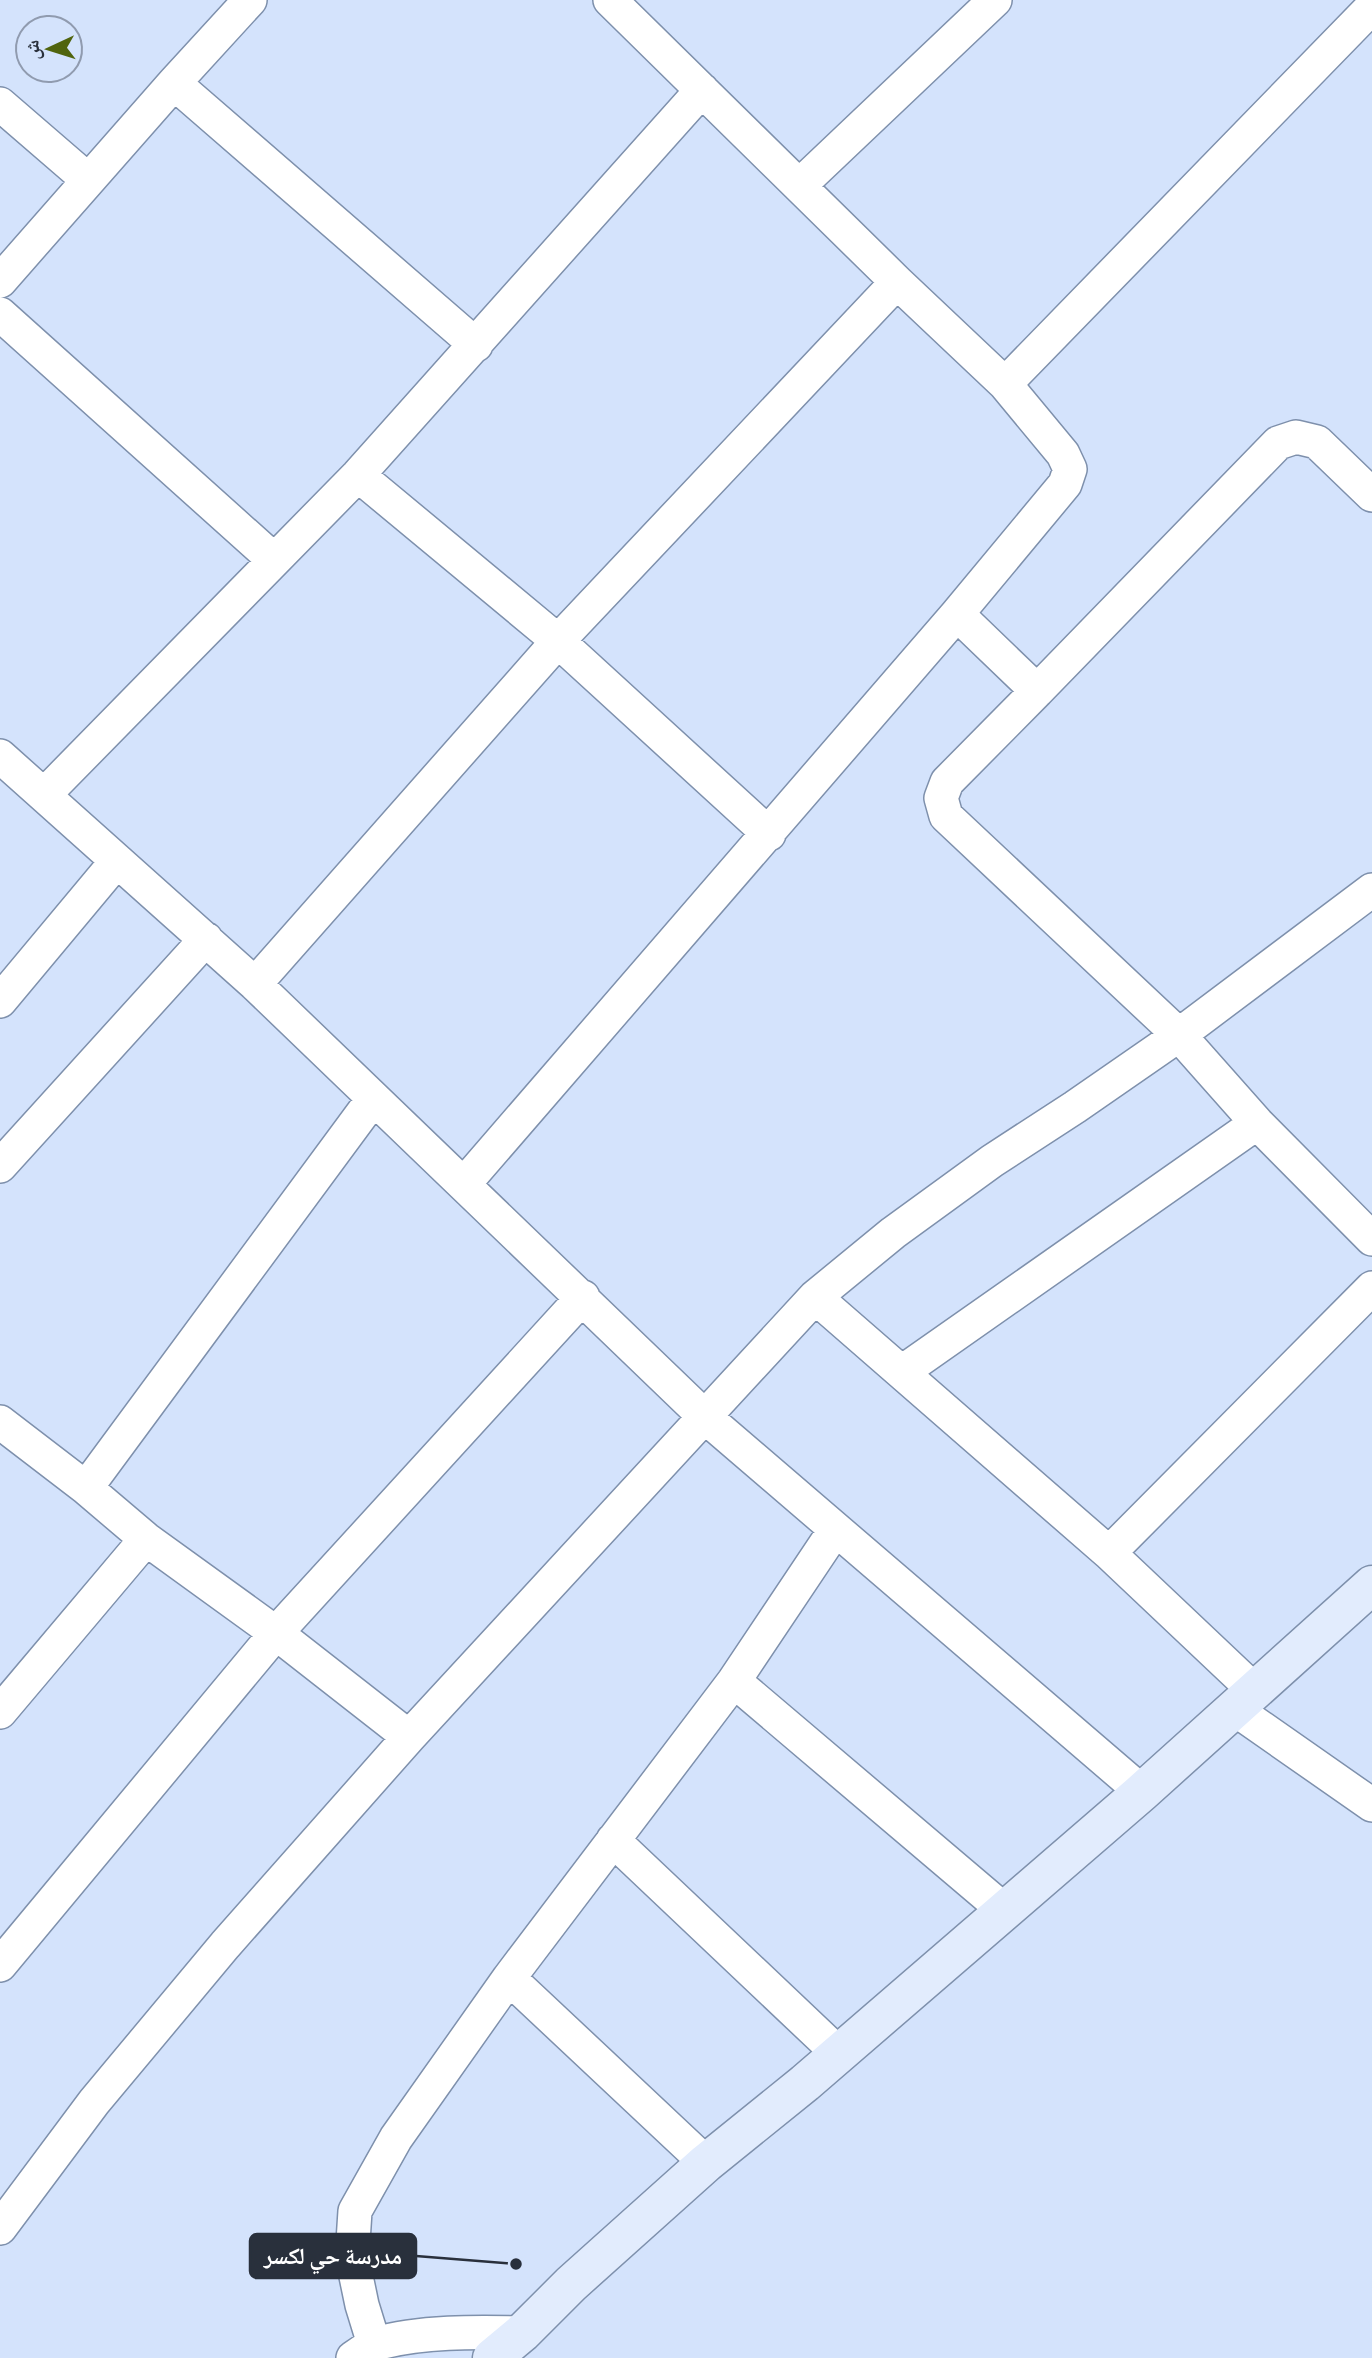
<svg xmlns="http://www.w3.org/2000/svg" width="1372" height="2358" font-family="Manrope,'Noto Naskh Arabic',sans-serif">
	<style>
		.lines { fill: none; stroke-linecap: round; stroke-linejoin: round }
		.street-casing { stroke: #7e90ac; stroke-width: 36 }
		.secondary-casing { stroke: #7e90ac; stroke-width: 41 }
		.street { stroke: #fff; stroke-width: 33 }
		.secondary { stroke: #e2ecfd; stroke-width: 38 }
		.leader { fill: none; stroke: #29303c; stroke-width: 2.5 }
		.callout-dot { fill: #29303c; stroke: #d4e3fc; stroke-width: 2.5 }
		.callout { fill: #29303c; stroke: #29303c; stroke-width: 2.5 }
		.callout-label { font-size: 23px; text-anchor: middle; font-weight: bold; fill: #fff }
	</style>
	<rect width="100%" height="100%" fill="#d4e3fc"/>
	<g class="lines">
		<defs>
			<path id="street" d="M610,0L897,282L1005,384L1372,7
				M174,83L250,0
				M0,104L88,180
				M800,185L995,0
				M0,281L174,83L476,345
				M0,314L274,560
				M1005,384L1063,454L1070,469L1065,484L957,614L1037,691L1278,443L1296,437L1317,442L1372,495
				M358,475L558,641L769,834
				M1037,691L947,782L941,798L946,816L1179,1035L1257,1123L1372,1239
				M0,756L255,984L704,1416L1142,1792
				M45,794L358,475L702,90
				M255,984L558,641L897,282
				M0,1001L116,862
				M0,1166L206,939
				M464,1184L957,614
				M815,1297L1109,1553L1372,1288
				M902,1372L1257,1123
				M0,1422L86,1488L146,1539L276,1633L0,1965
				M86,1488L373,1099
				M1109,1553L1256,1692
				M734,1681L1005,1911
				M1236,1710L1372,1805
				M0,1712L146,1539
				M409,1737L276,1633L583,1297
				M613,1840L839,2054
				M509,1978L706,2163
				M0,2228L94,2102L225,1945L409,1737L815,1297L893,1233L992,1161L1075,1107L1179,1035L1372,890
				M374,2344L362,2305L352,2257L355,2211L396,2138L509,1978L734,1681L835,1530
				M353,2358C360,2353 368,2347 376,2344C419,2331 477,2332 522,2333"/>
			<path id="secondary" d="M492,2358L522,2333L571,2284L706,2163L805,2083L1142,1792L1372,1585"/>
		</defs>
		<use href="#street" class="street-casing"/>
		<use href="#secondary" class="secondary-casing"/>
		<use href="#street" class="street"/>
		<use href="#secondary" class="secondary"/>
	</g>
	<path class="leader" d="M516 2264L416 2256"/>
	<circle class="callout-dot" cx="516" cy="2264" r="7"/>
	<rect class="callout" x="250" y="2234" width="166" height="44" rx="7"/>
	<g class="callout-label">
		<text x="333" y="2264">مدرسة حي لكسر</text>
	</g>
	<g transform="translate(49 49) rotate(266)"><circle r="33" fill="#d4e3fc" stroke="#909baf" stroke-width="2"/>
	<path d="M0-5L12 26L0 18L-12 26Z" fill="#50640e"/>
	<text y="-10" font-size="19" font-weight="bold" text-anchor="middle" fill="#29303c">ش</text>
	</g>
</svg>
